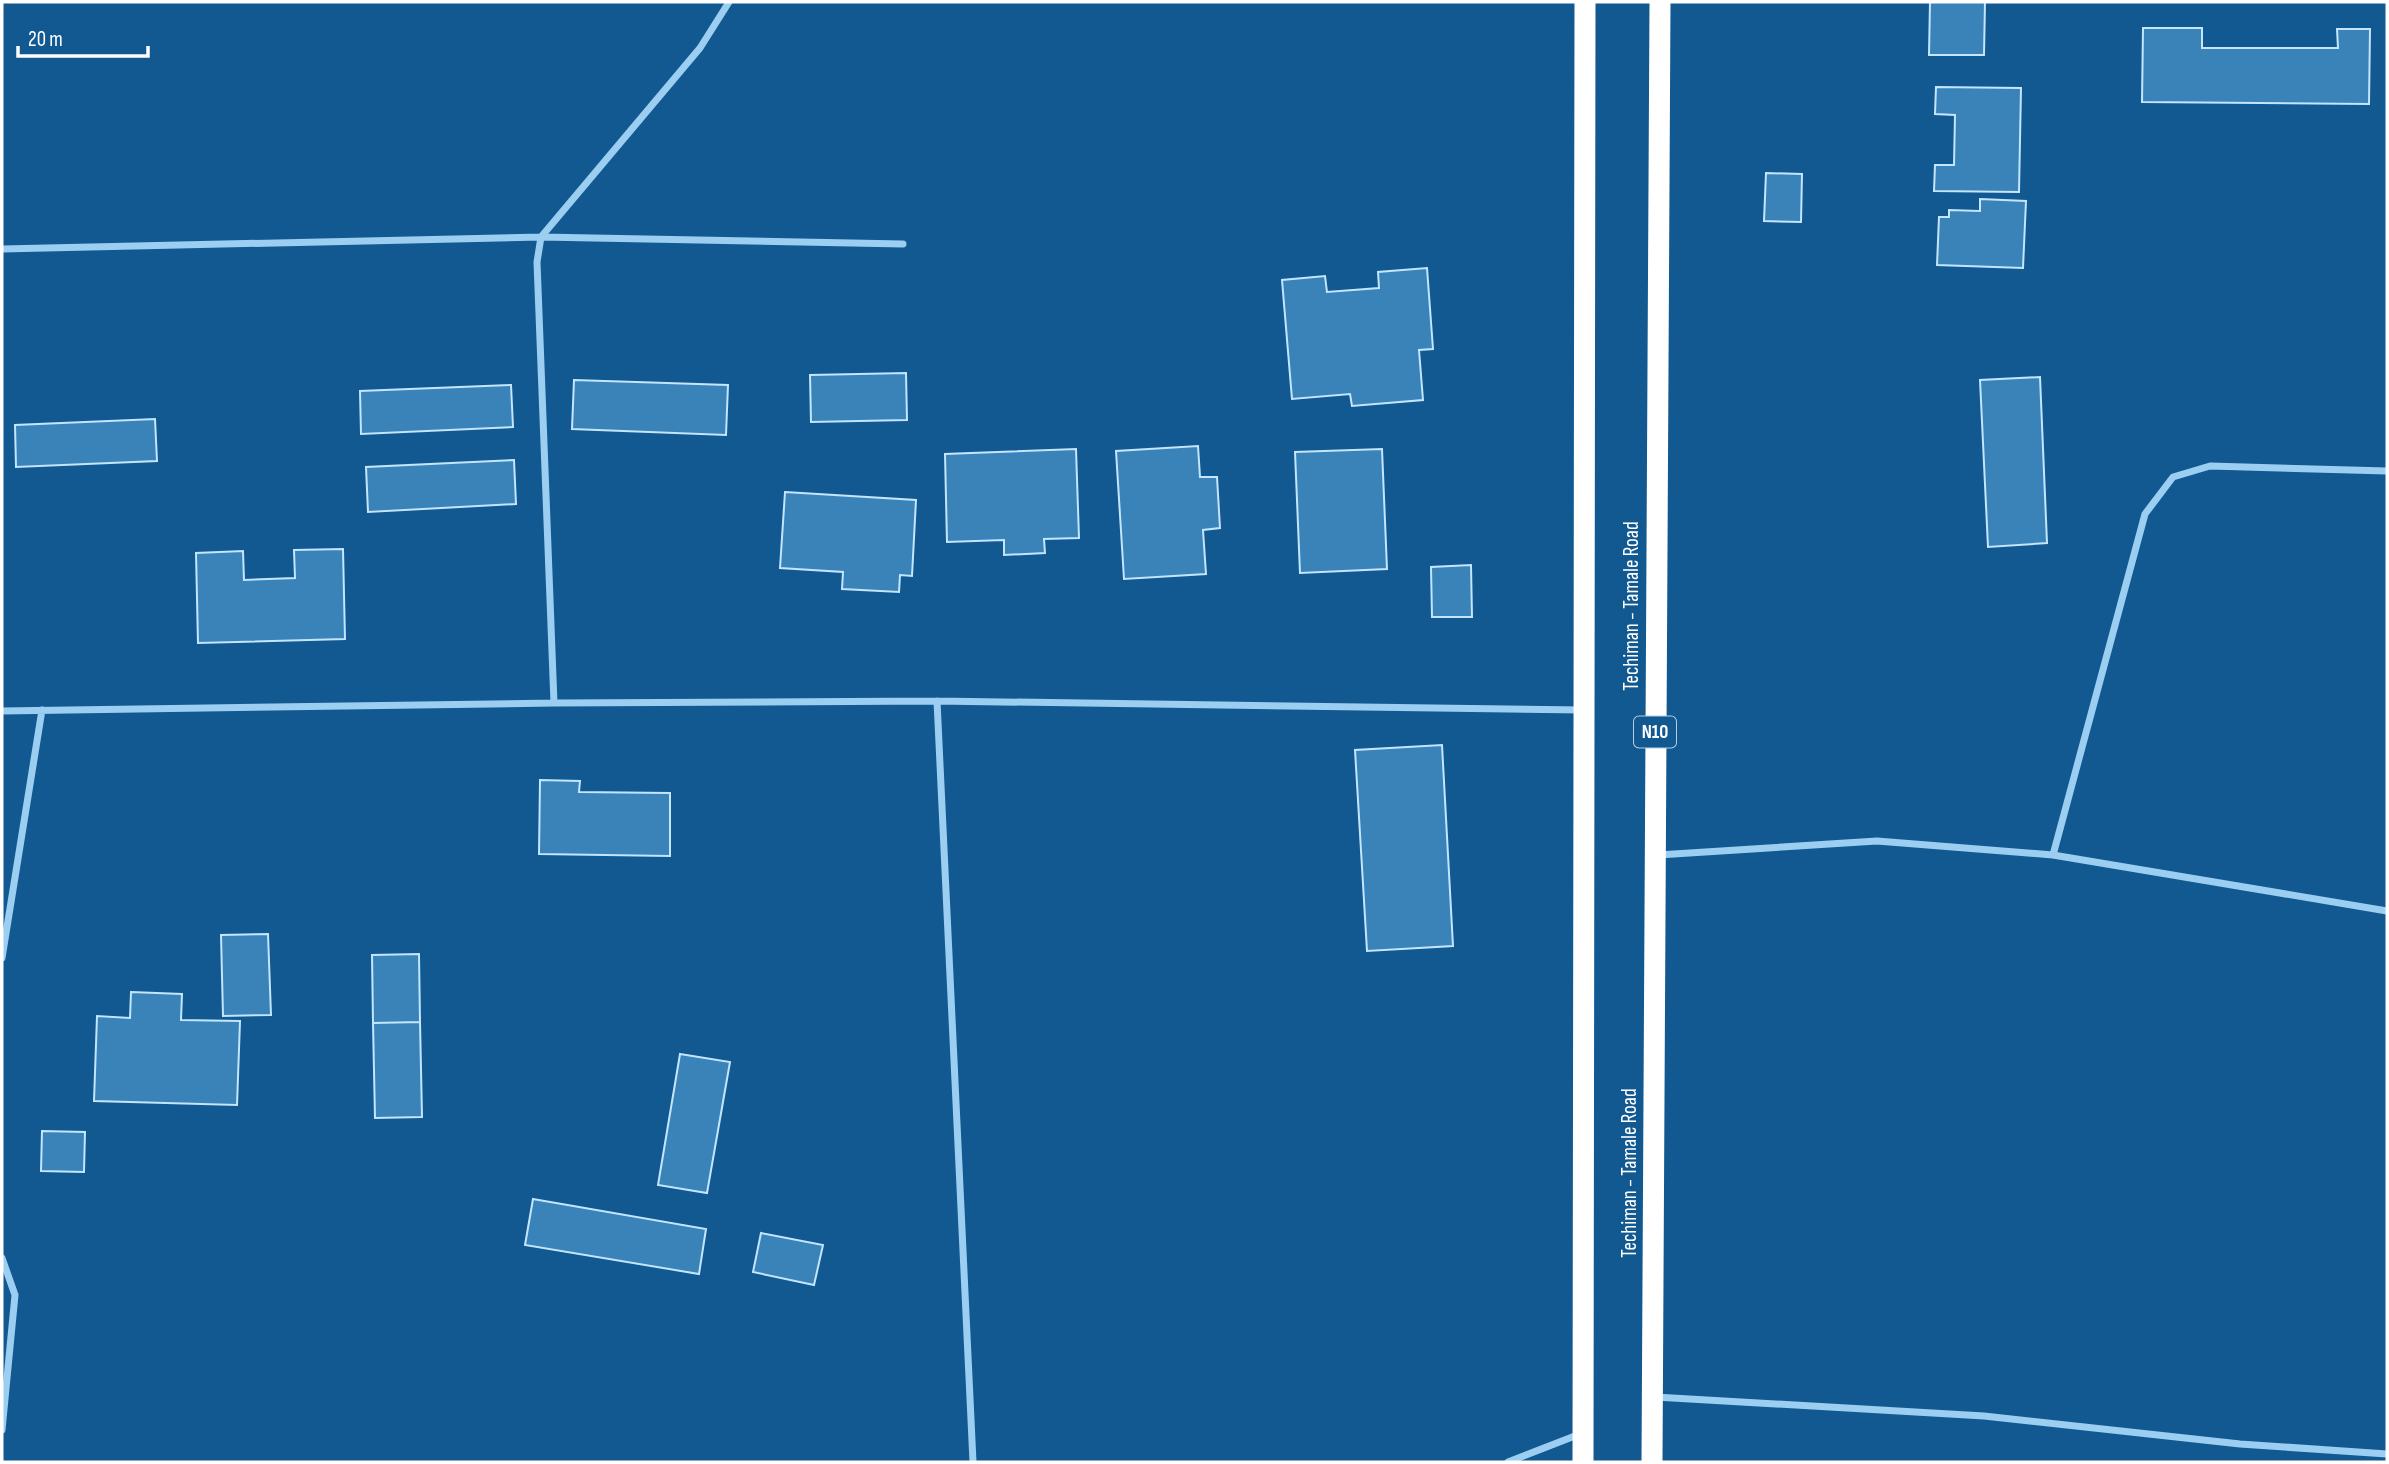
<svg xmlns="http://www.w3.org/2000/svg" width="2389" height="1464" font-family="'Sofia Sans Condensed',sans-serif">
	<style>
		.building { fill: #3a83b9; stroke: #c3e5fd; stroke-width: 2 }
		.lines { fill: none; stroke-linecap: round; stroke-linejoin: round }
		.street { stroke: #9ccef2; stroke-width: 7 }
		.highway { stroke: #fff; stroke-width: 21 }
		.labels { text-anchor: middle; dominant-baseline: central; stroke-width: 5; stroke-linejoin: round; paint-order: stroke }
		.shield { fill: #115990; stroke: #b8cdde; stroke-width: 2 }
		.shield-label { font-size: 19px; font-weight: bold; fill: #fff }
		.street-label { font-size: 21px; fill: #fff; stroke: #115990 }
	</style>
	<rect width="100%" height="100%" fill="#115990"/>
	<path class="building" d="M1930,2H1985L1984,55H1929Z
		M2143,28H2202V48H2338L2337,29H2370L2369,104L2142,102Z
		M1936,87L2021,88L2019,192L1934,191L1935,165H1954L1955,115L1935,114Z
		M1766,173L1802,174L1801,222L1764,221Z
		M1980,199L2026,201L2023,268L1937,265L1939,217H1949V210L1980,211Z
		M1427,268L1433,349L1419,350L1423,400L1352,406L1350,394L1292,399L1282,280L1325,276L1327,292L1379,288L1378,272Z
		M906,373L907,420L811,422L810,375Z
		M2040,377L2047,543L1988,547L1980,380Z
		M574,380L728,385L726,435L572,429Z
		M511,385L513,427L361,434L360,391Z
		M155,419L157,461L16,467L15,425Z
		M1198,446L1200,477H1217L1220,528L1203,530L1206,574L1124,579L1116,451Z
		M1076,449L1079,538L1044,539L1045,553L1004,555V540L947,542L945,454Z
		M1382,449L1387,569L1300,573L1295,452Z
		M514,460L516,504L368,512L366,467Z
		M785,492L916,500L912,576L900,575L899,592L842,589L843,572L780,568Z
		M343,549L345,639L198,643L196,553L243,551L244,580L295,578L294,550Z
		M1471,565L1472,617H1432L1431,567Z
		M1442,745L1453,946L1367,951L1355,750Z
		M540,780L580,781L579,792L670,793V856L539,854Z
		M268,934L271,1015L223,1016L221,935Z
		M419,954L420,1022L373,1023L372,955Z
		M131,992L182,994L181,1020L240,1021L237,1105L94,1101L97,1016L130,1018Z
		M420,1022L422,1117L375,1118L373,1023Z
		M680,1054L730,1062L707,1193L658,1185Z
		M42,1131L85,1132L84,1172L41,1171Z
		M533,1199L706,1229L699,1274L525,1245Z
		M761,1233L823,1245L814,1285L753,1272Z"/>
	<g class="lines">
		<path class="street" d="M2,249L541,237L903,244
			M937,701L973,1462
			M554,703L537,262L541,237L700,48L729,2
			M2,711L554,703L937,701L1583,710
			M1658,855L1877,841L2053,855L2387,911
			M2053,855L2145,514L2173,477L2210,466L2387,471
			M2,958L42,710
			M2,1258L15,1295L2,1430
			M1655,1397L1984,1416L2240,1444L2387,1454
			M1508,1462L1580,1434"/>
		<path class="highway" d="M1583,1462L1585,2
			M1652,1462L1660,2"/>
	</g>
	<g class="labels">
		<rect class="shield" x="1634" y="716.5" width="42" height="31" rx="5"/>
		<g class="shield-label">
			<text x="1655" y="732">N10</text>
		</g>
		<g class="street-label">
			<text transform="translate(1631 606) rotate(-90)">Techiman - Tamale Road</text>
			<text transform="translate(1629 1173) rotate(-90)">Techiman - Tamale Road</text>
		</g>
	</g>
	<rect width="2389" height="1464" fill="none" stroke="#ffffff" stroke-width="7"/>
	<path d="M18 46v10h130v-10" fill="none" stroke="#ffffff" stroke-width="3.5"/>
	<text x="28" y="46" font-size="21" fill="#ffffff" stroke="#115990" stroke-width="5" paint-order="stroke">20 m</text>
</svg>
